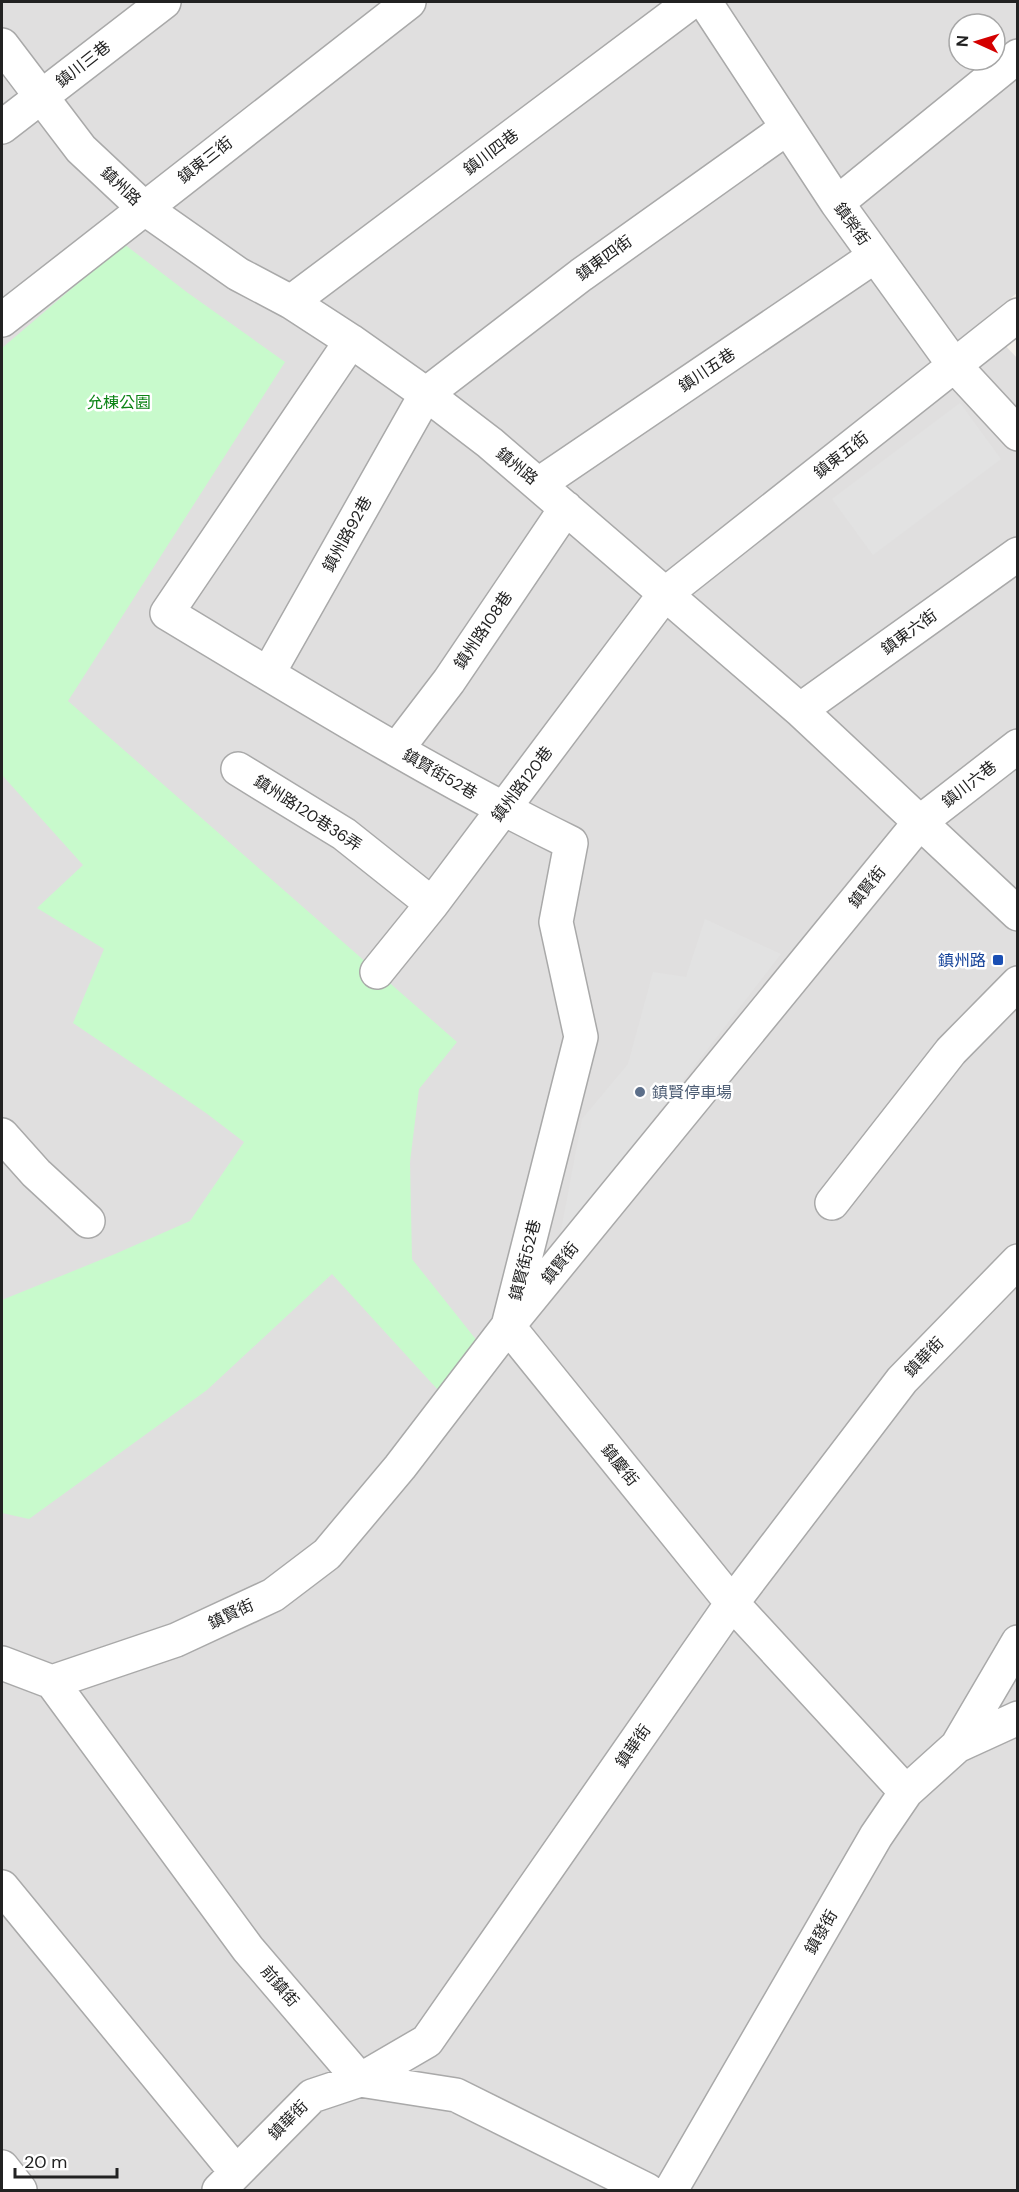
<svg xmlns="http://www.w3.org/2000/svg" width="1019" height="2192" font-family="'DM Sans','Noto Sans TC',sans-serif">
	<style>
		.residential { fill: #e0dfdf; fill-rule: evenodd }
		.park { fill: #c8facc }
		.parking { fill: #e2e2e2 }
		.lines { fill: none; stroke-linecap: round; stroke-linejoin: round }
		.minor-casing { stroke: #a9a9a9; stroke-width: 36 }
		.minor { stroke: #fff; stroke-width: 33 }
		.transit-dot { fill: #1a4fb4; stroke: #fff; stroke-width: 2 }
		.service-dot { fill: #5c6f8a; stroke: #fff; stroke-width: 2 }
		.labels { text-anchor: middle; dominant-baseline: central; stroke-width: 5; stroke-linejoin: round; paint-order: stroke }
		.street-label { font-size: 16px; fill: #222; stroke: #fff }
		.park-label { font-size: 16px; fill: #0c8416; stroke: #fff }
		.transit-label { font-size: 16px; fill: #164399; stroke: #fff; text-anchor: end }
		.service-label { font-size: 16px; fill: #4e5e75; stroke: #fff; text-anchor: start }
	</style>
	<rect width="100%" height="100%" fill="#f2efe9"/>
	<path class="residential" d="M2,2H1017V293L982,321L1018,359L1017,2190H2ZM959,24H995V60H959Z"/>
	<path class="park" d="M124,244L188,293L285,362L68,701L457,1042L419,1089L410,1162L412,1259L478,1342L438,1390L332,1274L207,1390L29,1519L2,1513V1300L115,1254L190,1221L244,1142L206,1113L73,1023L104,949L37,908L83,865L2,775V348Z"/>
	<path class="parking" d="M960,403L1001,459L873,555L832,499Z
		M705,919L781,954L559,1241L582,1119L628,1064L653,972L686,977Z"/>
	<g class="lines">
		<defs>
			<path id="minor" d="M705,2L837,203L954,365L1018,434
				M2,45L81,149L144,208L238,274L291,302L351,341L426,394L490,443L800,710L1018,914
				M2,127L164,2
				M837,203L1018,56
				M291,302L691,2
				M2,320L409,2
				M351,341L167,613C300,693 432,775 571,843L556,922L581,1037L508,1326L732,1603L906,1792
				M539,484L875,256
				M268,674L426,394L581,275L787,128
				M800,710L1018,554
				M397,749L449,681L566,508
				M238,769L344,834L432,904
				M377,972L432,904L664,595L1018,315
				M2,1135L36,1173L88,1221
				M832,1203L951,1051L1018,983
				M2,1663L52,1682L248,1949L360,2080L456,2095L647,2190
				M52,1682L176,1640L273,1595L327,1554L400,1467L508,1326L920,822L1018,746
				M957,1746L1018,1642
				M2,1887L236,2172
				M2,2167L20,2190
				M219,2190L312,2096L360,2080L427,2041L732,1603L902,1380L1018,1261
				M671,2190L876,1836L906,1792L957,1746L1018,1718"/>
		</defs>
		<use href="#minor" class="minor-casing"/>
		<use href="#minor" class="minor"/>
	</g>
	<rect class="transit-dot" x="992" y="954" width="12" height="12" rx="3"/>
	<circle class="service-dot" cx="640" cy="1092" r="6"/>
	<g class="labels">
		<g class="street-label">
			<text transform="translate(83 64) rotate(-38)">鎮川三巷</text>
			<text transform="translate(491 152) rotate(-37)">鎮川四巷</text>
			<text transform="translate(205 160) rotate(-38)">鎮東三街</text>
			<text transform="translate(121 186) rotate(43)">鎮州路</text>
			<text transform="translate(852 224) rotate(54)">鎮榮街</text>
			<text transform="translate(604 258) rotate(-36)">鎮東四街</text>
			<text transform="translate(707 370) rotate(-34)">鎮川五巷</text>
			<text transform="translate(841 455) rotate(-38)">鎮東五街</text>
			<text transform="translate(517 466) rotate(39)">鎮州路</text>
			<text transform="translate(347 534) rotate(-61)">鎮州路92巷</text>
			<text transform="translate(483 630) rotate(-56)">鎮州路108巷</text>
			<text transform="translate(909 632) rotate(-36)">鎮東六街</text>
			<text transform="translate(440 774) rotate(30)">鎮賢街52巷</text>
			<text transform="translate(522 784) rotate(-53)">鎮州路120巷</text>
			<text transform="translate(969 784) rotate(-38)">鎮川六巷</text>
			<text transform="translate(308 813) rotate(33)">鎮州路120巷36弄</text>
			<text transform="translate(867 887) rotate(-51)">鎮賢街</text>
			<text transform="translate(525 1260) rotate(-76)">鎮賢街52巷</text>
			<text transform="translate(560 1263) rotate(-51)">鎮賢街</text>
			<text transform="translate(924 1357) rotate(-46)">鎮華街</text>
			<text transform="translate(620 1465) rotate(51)">鎮慶街</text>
			<text transform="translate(231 1614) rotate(-25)">鎮賢街</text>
			<text transform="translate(633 1746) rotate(-55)">鎮華街</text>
			<text transform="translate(821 1932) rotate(-60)">鎮發街</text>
			<text transform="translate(280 1986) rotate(49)">前鎮街</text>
			<text transform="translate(288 2120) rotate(-45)">鎮華街</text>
		</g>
		<g class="park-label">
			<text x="119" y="402">允棟公園</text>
		</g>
		<g class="transit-label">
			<text x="986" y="960">鎮州路</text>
		</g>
		<g class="service-label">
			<text x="652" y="1092">鎮賢停車場</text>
		</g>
	</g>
	<rect width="1019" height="2192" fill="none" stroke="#222222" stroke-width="6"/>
	<g transform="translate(977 42) rotate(274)"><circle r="28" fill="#ffffff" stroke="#a7a7a7" stroke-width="1.5"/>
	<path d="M0-4.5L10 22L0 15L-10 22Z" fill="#d40000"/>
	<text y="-9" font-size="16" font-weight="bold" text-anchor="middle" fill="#222222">N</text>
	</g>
	<path d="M15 2168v9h102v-9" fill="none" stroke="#222222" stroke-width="3"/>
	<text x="24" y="2168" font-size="18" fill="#222222" stroke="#ffffff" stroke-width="4.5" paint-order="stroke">20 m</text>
</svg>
